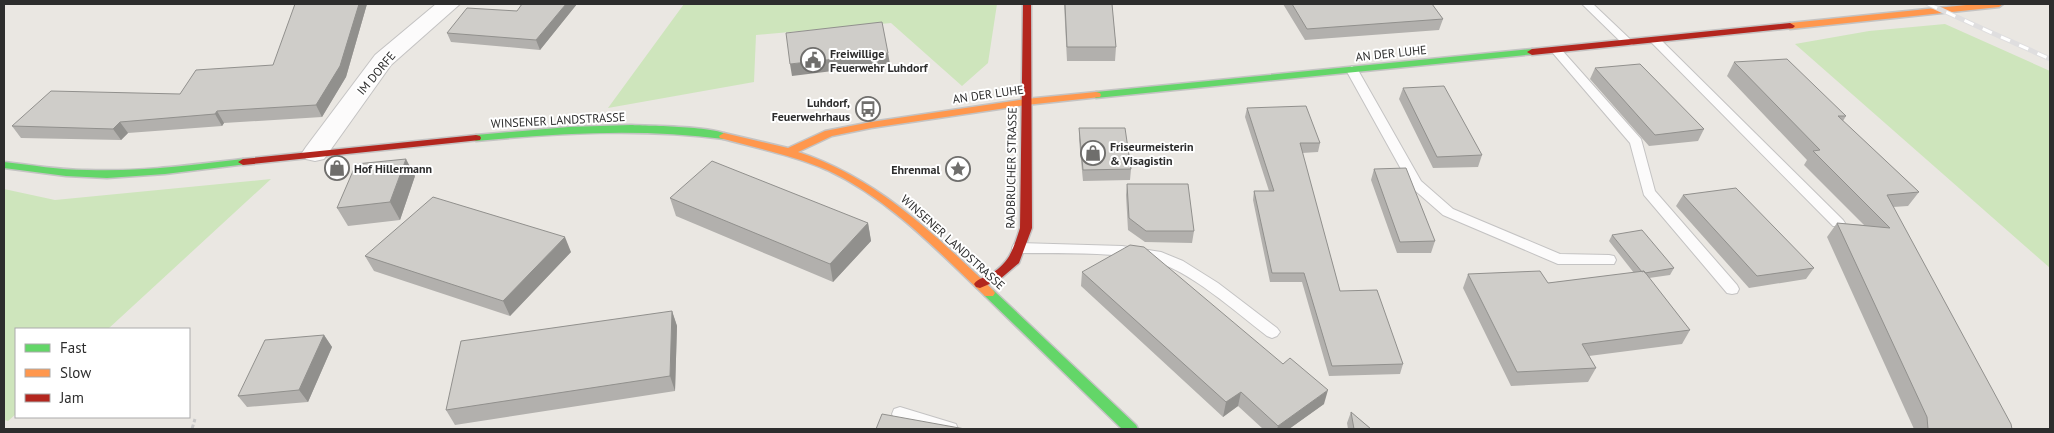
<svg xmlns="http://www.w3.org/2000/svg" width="2054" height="433" font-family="'PT Sans',sans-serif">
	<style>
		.green { fill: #cee5bc }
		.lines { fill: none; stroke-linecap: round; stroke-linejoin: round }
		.lane-casing { stroke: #c4c3c3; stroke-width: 2 }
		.street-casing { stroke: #c4c3c3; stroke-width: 2 }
		.fast-casing { stroke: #c4c3c3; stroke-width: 3 }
		.slow-casing { stroke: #c4c3c3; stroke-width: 3 }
		.jam-casing { stroke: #c4c3c3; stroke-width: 3 }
		.path { stroke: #c8c8c8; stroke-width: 3; stroke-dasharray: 4.5 2.5; stroke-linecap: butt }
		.lane { fill: #fcfbfb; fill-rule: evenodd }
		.street { fill: #fcfbfb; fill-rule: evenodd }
		.fast { fill: #63d668; fill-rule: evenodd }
		.slow { fill: #ff974d; fill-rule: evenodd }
		.jam { fill: #b3261e; fill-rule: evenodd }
		.rail-casing { stroke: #dfdedf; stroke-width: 5 }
		.rail { stroke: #fff; stroke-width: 3; stroke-dasharray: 10; stroke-linecap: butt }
		.wall { fill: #b2b0ad }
		.shaded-wall { fill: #91908d }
		.building { fill: #cfcdc9; stroke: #91908d }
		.labels { text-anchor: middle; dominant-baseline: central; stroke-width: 4; stroke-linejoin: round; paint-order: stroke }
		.poi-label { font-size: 12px; font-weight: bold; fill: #2d2d2d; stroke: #fff; text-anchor: start }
		.street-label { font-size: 12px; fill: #2d2d2d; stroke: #fff }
	</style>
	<rect width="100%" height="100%" fill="#eae7e2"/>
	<path class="green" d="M684,4H997L988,63L962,86L891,23L756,35L754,82L608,108Z
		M1945,24L2050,71V268L1795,44L1869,31Z
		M271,179L108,329H16V414L8,421L4,420V189L55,200Z"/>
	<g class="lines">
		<defs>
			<path id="lane" d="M1582,4H1593L1632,41L1634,43L1632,45H1624Z
				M1655,37L1659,38L1843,220L1845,223L1843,226H1833L1651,42L1649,40L1651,38Z
				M1556,47L1560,48L1641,139L1655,191L1737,285L1739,289L1737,293L1732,294L1727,293L1644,195L1630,143L1552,52L1550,50L1552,48Z
				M1352,66L1358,70L1421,181L1453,209L1560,254L1609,255L1614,256L1616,260L1614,264H1558L1443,215L1411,187L1346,70Z
				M1019,243L1122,246L1161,252L1183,261L1218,283L1277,328L1280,332L1277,336L1272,338L1267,336C1238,314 1187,268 1152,261C1110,251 1063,254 1019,253L1014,252L1012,248L1014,244Z
				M900,407L956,424L958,429H928L894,419L892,414L894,409Z"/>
			<path id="street" d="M436,4H460L391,65L324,159L315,161L306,159L302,153L306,147L375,55Z"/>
			<path id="fast" d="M1532,49L1535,50V54L1096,98L1091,95L1096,92Z
				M631,125C648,126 719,126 729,136L724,139C641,128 559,133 476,141L471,138L476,135L569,127Z
				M243,159L248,162L247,164L165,174L107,178L66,176L4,168V162C32,165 59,170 87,170C139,172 191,165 243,159Z
				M989,289L993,290L1136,425L1138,429H1122L985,296L983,293L985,290Z"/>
			<path id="slow" d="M1976,4H2003L1999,7L1790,29L1785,26L1790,23Z
				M1096,92L1100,93L1101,95L1100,97L1026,105L871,128L832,136L798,152C877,178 934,234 993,290L995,293L993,296H985C936,249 889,199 827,170C792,155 756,148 720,138L719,136L724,133L788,148L825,131L871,122L1026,99Z"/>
			<path id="jam" d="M1023,4H1031L1032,228L1019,263L999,280L980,288L976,287L974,284C978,278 985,278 991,274C1011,261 1013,249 1020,228Z
				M1790,23L1795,26L1793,28L1532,55L1527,52L1532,49Z
				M476,135L480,136L481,138L480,140L243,165L238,162L243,159Z"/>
		</defs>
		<use href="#lane" class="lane-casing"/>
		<use href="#street" class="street-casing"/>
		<use href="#fast" class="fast-casing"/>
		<use href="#slow" class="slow-casing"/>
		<use href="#jam" class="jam-casing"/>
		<path class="path" d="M192,429L195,419"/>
		<use href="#lane" class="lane"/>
		<use href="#street" class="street"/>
		<use href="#fast" class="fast"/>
		<use href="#slow" class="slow"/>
		<use href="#jam" class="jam"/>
		<defs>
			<path id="rail" d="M1928,4L2050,59"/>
		</defs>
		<use href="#rail" class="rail-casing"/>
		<use href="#rail" class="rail"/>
	</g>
	<path class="wall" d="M367,4L346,77L322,117L224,123L222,126L128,133L121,140L21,138L12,126L180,94L273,65Z
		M577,4L540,50L451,42L447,33L517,11Z
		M1064,4H1112L1116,47L1115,61H1067Z
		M1283,4H1432L1443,19L1439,30L1305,40Z
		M1734,62L1846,116L1843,121L1919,192L1908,206L1893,207L2012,429H1914L1827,237L1837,223L1864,225L1804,165L1807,160L1727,76Z
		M1595,68L1704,129L1698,141L1649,146L1590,79Z
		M1403,88L1482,155L1478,167L1433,168L1399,99Z
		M1247,108L1320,143L1318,152L1302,153L1340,291L1403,364L1400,374L1329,376L1302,282H1270L1253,200L1254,191H1269L1245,117Z
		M1079,128L1131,169L1130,180L1083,181L1079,140Z
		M1374,169L1435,241L1431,253H1397L1371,180Z
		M415,176L400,220L348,226L337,208Z
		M1127,184L1194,231L1192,243L1145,242L1128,230L1126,195Z
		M1683,195L1814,268L1806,279L1749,288L1676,206Z
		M670,198L868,223L871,241L833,282L676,216Z
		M1612,235L1674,268L1670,275L1649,278L1690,330L1682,344L1589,356L1596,368L1588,382L1511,386L1463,288L1468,274L1548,283L1634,273L1609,241Z
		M571,252L510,316L374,271L365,256Z
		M1082,272L1324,404L1289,429H1263L1238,406L1223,417L1081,286Z
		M672,311L677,326L675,391L455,425L446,410Z
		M324,335L332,347L308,402L247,407L238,396Z
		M1351,412L1371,429H1381H1348L1347,423Z"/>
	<path class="shaded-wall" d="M359,4H367L346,77L322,117L316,105Z
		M566,4H577L540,50L536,40Z
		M888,53L890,64L792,76L790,64Z
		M217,111L224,123L222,126L215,114Z
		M120,122L128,133L121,140L113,129Z
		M406,159L415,176L400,220L390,202Z
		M868,223L871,241L833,282L830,264Z
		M565,237L571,252L510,316L503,301Z
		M672,311L677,326L675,391L670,376Z
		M324,335L332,347L308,402L299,390Z
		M1328,390L1324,404L1289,429H1277L1278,426Z
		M1241,392L1238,406L1223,417L1226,402Z"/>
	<path class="building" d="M295,4H359L340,66L316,105L217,111L215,114L120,122L113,129L12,126L51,91L180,94L196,70L273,65Z
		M522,4H566L536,40L447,33L467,8L517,11Z
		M1065,4H1112L1116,47H1067Z
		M1292,4H1432L1443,19L1307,29Z
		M882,22L888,53L790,64L786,33Z
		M1787,59L1846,116H1838L1919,192L1887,195L2011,424L2012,429H1928L1927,417L1837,223L1890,228L1813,151L1820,150L1734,62Z
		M1640,64L1704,129L1655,135L1595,68Z
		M1444,86L1482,155L1437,157L1403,88Z
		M1306,106L1320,143H1300L1340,291L1377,290L1403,364L1332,366L1304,273H1272L1254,191H1274L1247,108Z
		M1079,128H1125L1131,169L1083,170Z
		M406,159L390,202L337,208L356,164Z
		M712,161L868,223L830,264L670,198Z
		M1406,168L1435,241L1400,242L1374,169Z
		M1127,184H1188L1194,231H1146L1129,218Z
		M1736,188L1814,268L1757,276L1683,195Z
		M433,197L565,237L503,301L365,256Z
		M1642,230L1674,268L1645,273L1644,271L1642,272L1612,235Z
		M1130,245L1144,247L1283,364L1290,358L1328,390L1278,426L1241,392L1226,402L1082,272Z
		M1540,271L1548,283L1644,271L1690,330L1582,344L1596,368L1517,372L1468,274Z
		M672,311L670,376L446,410L461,341Z
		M324,335L299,390L238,396L265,340Z
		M1351,412L1371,429H1381H1354Z
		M882,414L965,429H876Z"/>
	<defs>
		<symbol id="civic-ring" viewBox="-11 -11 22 22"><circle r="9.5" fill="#fff" stroke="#6f6e6c" stroke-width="1.5"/><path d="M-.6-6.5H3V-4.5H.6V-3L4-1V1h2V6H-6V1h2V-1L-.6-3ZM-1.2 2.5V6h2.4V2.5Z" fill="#6f6e6c"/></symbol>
		<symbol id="bus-ring" viewBox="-11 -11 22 22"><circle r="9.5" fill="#fff" stroke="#6f6e6c" stroke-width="1.5"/><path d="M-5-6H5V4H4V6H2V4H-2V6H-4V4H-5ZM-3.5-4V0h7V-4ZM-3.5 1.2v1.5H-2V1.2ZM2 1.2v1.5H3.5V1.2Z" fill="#6f6e6c"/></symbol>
		<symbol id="shop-ring" viewBox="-11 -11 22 22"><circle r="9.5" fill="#fff" stroke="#6f6e6c" stroke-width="1.5"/><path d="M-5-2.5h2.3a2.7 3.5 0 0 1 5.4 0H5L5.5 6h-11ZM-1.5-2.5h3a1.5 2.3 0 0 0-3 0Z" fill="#6f6e6c"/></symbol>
		<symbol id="sight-ring" viewBox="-11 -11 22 22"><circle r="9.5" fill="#fff" stroke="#6f6e6c" stroke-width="1.5"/><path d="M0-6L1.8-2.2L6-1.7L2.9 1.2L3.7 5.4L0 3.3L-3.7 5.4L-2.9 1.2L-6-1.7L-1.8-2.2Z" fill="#6f6e6c"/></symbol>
	</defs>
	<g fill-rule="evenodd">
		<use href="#civic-ring" x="799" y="46" width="28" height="28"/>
		<use href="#bus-ring" x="854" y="95" width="28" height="28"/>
		<use href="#shop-ring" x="1079" y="139" width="28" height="28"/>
		<use href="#shop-ring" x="323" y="154" width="28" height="28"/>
		<use href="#sight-ring" x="944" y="155" width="28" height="28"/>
	</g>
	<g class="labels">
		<g class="poi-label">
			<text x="830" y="53">Freiwillige<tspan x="830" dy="14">Feuerwehr Luhdorf</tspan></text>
			<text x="850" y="102" text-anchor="end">Luhdorf,<tspan x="850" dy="14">Feuerwehrhaus</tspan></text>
			<text x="1110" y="146">Friseurmeisterin<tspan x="1110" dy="14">&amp; Visagistin</tspan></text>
			<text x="354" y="168">Hof Hillermann</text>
			<text x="940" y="169" text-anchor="end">Ehrenmal</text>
		</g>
		<g class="street-label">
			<text transform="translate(1391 53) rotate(-6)">AN DER LUHE</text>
			<text transform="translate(376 73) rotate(-50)">IM DORFE</text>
			<text transform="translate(988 94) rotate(-8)">AN DER LUHE</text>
			<text transform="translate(558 120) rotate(-3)">WINSENER LANDSTRASSE</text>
			<text transform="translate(1011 168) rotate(-89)">RADBRUCHER STRASSE</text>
			<text transform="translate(953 242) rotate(42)">WINSENER LANDSTRASSE</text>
		</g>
	</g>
	<rect width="2054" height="433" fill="none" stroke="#2d2d2d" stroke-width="10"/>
	<rect x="15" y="328" width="175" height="90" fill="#ffffff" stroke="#ababab"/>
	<rect x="25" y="344" width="25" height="8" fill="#63d668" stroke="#ababab"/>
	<text x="60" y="353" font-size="15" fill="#2d2d2d">Fast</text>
	<rect x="25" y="369" width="25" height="8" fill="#ff974d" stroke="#ababab"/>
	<text x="60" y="378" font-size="15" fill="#2d2d2d">Slow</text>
	<rect x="25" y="394" width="25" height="8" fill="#b3261e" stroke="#ababab"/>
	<text x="60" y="403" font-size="15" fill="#2d2d2d">Jam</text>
</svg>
